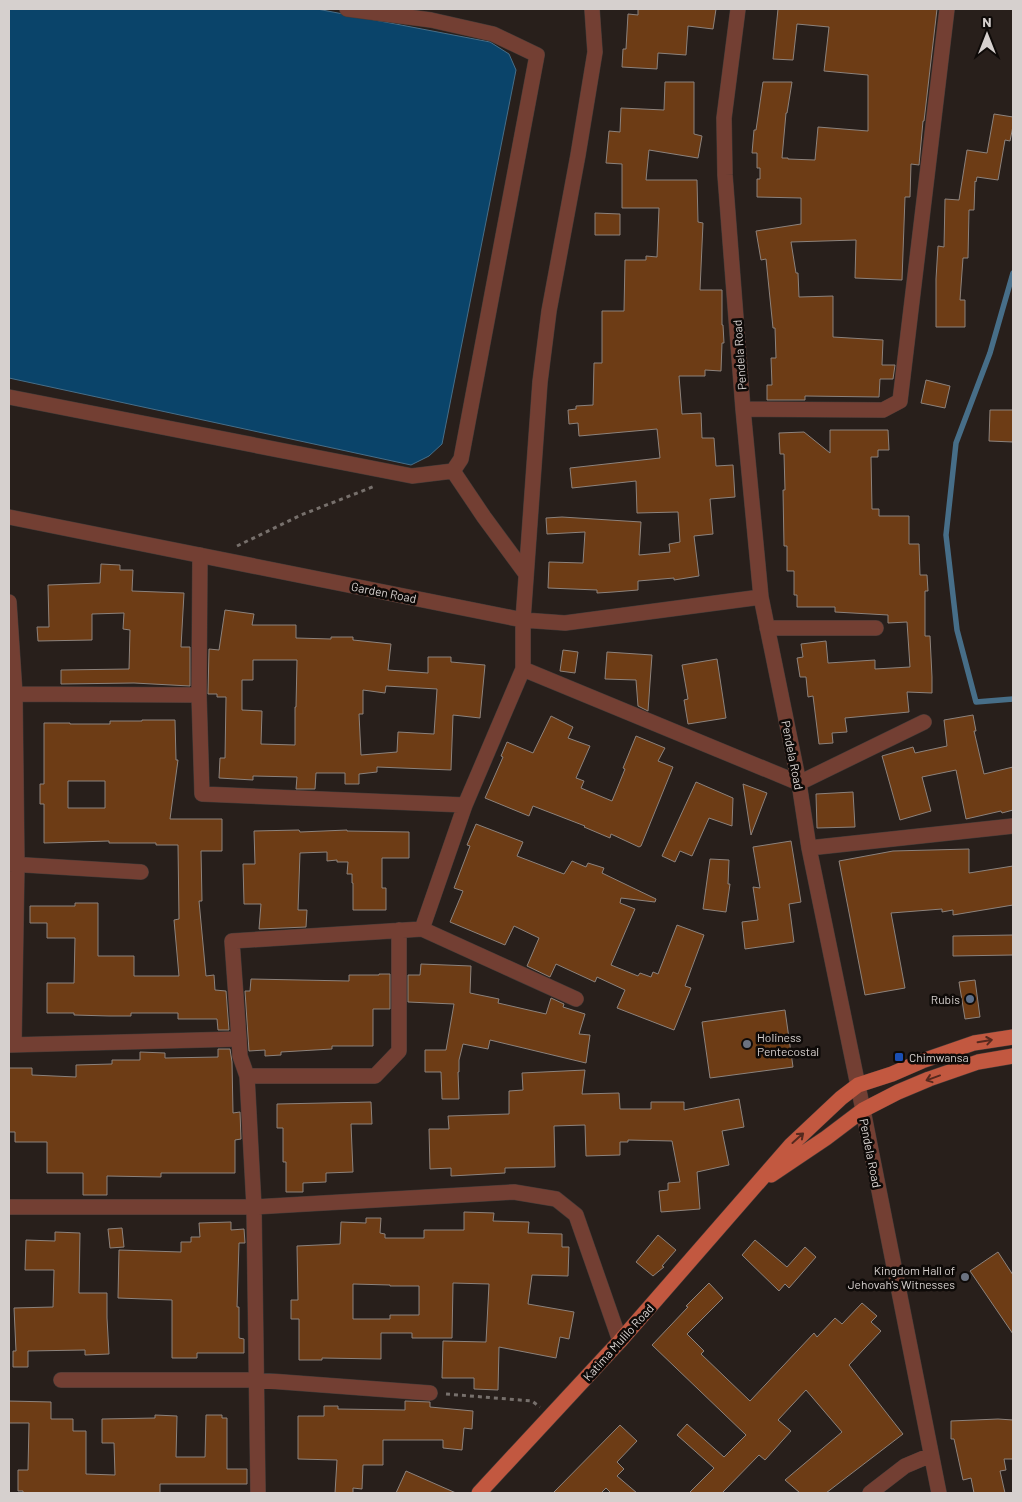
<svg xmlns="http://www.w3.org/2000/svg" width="1022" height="1502" font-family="Barlow,sans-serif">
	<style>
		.water { fill: #0a446a; stroke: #476e88 }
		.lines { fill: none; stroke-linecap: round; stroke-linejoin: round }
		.stream { stroke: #476e88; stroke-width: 5.5 }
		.building { fill: #6d3c15; stroke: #8c827c; fill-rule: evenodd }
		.minor-casing { stroke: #443b38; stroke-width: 16 }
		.major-casing { stroke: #443b38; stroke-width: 16 }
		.path { stroke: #77706c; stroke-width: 3; stroke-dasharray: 4 4; stroke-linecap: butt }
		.minor { stroke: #733f33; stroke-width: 15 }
		.major { stroke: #c25840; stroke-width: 15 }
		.oneway { stroke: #56291e }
		.service-dot { fill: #5c6f8a; stroke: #0e0a08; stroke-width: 2 }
		.worship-dot { fill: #6b7280; stroke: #0e0a08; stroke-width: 2 }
		.transit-dot { fill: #1a4fb4; stroke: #0e0a08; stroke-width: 2 }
		.labels { text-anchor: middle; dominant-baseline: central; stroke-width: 5; stroke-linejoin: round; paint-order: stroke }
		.street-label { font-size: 12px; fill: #d6d0ce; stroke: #0e0a08 }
		.poi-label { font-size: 12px; fill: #d6d0ce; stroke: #0e0a08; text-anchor: end }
	</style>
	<rect width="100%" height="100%" fill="#281f1b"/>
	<path class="water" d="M9,9H317L490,42L509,54L516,70L442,444L429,456L411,465L9,378Z"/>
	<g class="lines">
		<path class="stream" d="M1013,273L990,353L956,443L946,535L957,630L976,702L1013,699"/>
	</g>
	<path class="building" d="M638,9H716L713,29L688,26L686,55L658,53L657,69L622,67L623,49H626L628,14L638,15Z
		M778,9H937L924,121H923L919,165L911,164L910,197H905L902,280L855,278L856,240L791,242L796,273H798L799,297L833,296V337L883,340L882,365H895L893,379H880L879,397L805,396V400H767V385H772L771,358H776L775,328H773L766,259L761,260L756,231L801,224V198L757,197V179H760V168H757V153H752L754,130H756L763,82H792L787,113H786L782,158H788V159L815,160L818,127L868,131V75L824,71L829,27L797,24L793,60L773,59Z
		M665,82H694V134L702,136L698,158L649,150L646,180H697L698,222L703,223L700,290H722V325H723L724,343H722L721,371L705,370V376H679L682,414L701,413L702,438H714L716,466L733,465L735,497L710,499L713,534L694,536L699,576L674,580V578L638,581V590L613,592L597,593V590L548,588L549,562L583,563L585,532L547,534L546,518L562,517L641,522L639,555L670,552L669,544L680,542L678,512L637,513L636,481L572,488L570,468L660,458L657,429L579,436L578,423L569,424L568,410L576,409V406L593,405L594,363H602V311H624L625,260H646V256L657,257L659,208H622V164L606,163L609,131L620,132L621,108L664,110Z
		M994,114L1013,117V126L1010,141L1005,140L998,180L977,177L976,182L975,181L974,210H969L968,258H963L960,300H965V327H936V279L938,246L944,247L945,199L959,200L967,150L987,153Z
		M595,213L620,214V235H595Z
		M926,380L950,386L945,408L921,403Z
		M990,410H1013V442L989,441Z
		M830,430H888L889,450H878V457H871L872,509H879V516H909V544H919L920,575H927L928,591H925V636H930L932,677V693L907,692L909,712L845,718L847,732L832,733L833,743L819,744L813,696L808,697L806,677H800L797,658L803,657L801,644L826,641L828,663L875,660V669L910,667L907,622L888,623V615L835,612V607H797V595H794V571H787V546H784L783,490H785L784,454H780L779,433L804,432L830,453Z
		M101,564L120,565V570H133L132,591L184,593L181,647H190V686L134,683L61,684V670L129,669L130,630L123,629L124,613L92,614V640L38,641L37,627H49L48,585L100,583Z
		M225,610L254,614L252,625H296V638L331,639V637H353V640L391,644L388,670L428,673V657H451V662L485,665L480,718L453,715L451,770L377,767V772L359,774V784H345V773H316L315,789H296L297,777L253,776V780L219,778L220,758H225L226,697H217V694H208L209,649L219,650ZM253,660H297L296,707H295V745L261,744L262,711L242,710V680H253ZM386,686L437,689L434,734L398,732L397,752L361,755L359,714H363V690L385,693Z
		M563,650L578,652L575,673L560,671Z
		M607,652L652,655L648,711L638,706L636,680L605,679Z
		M717,659L726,718L688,724L684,700L688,699L682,665Z
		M973,715L976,731H974L984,774L1013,767V810L1002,813L1001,811L966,819L956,770L922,777L931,811L900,820L882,756L913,747L915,753L947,746L944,720Z
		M551,716L573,727L568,738L590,746L576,778L584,781L581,788L612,801L625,769L623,768L636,736L665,748L658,761L673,767L641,846L639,847L611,834L610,838L584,827L585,826L533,806L529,816L485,798L503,757L501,756L507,742L533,753Z
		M142,720H175L176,760H178L170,819H222V851H201L202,901H199L206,976L214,975L215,990L226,991L229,1030H218L217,1019H178V1013H131V1016H109L74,1015V1013H47V983H74L75,938H47V923H30V906H75V903H98V956H134V976H179L174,920L179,919L178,845H156V843H109V841L44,843V804H40V784H44V723H70V724H110V721H142ZM68,781H105V808H68Z
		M696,782L733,798L732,826L709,818L692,856L680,851L675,862L662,856Z
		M743,784L767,793L751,835Z
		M853,792L855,827L817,828L816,794Z
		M476,824L523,842L517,856L564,874L572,861L586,867L588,863L604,868L602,873L656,899L655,902L621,898L620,903L635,909L611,965L638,976L640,973L651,977L653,972L658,974L677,925L704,935L685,986L691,988L674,1030L617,1008L625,990L597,977L595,982L556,964L550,977L527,966L539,938L514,926L505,945L450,922L463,891L454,888L470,846L467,845Z
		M299,830L300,832L347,830V831L409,832V858H382V888H386V910H353V883H352V874H347L348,862H337V860L327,861V852L300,853L298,910H307L306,927L259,929L261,904H244L243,864H255L254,831Z
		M791,841L801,902L789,904L794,942L745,949L742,922L758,920L753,887L760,888L753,847Z
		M969,849V873L1013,866V905L953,915V910L942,912V909L891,913L905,988L865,995L839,861L893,851Z
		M710,859L729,860L728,884H730L726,912L703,909Z
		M1013,935V955L953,956V936Z
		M421,964L471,966L470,993L499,999L498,1003L546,1014L551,998L564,1004L563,1007L585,1014L579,1034L590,1035L586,1063L490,1040L488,1049L463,1044L459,1060V1072H458L459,1099H442L441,1072H425V1050H446L454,1004L408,1002V975H420Z
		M379,974H390V1009H373V1046H332V1049L281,1052V1055L265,1056V1050L249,1051L245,991H250L251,979L349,981V975H379Z
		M975,980L980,1017L965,1019L959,982Z
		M785,1010L793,1067L710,1078L702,1022Z
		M218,1049H230L232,1062L233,1113L240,1112L241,1139L235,1140V1173H161V1177L107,1176V1195H83V1173H47V1142H15V1132H9V1068H32V1075L76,1077V1065L112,1064V1060H140V1052L165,1053V1058L218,1057Z
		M585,1070L582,1094L619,1093L620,1109H651V1102H684V1110L739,1099L744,1127L722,1131L729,1165L697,1172L700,1209L661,1212L659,1191L668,1190V1183L680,1182L672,1141L628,1140V1142H620V1155L586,1156L585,1125L554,1126L555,1167L505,1168V1173L451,1176V1168L430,1169L429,1129H449L448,1116L509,1114V1091L523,1090L522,1073Z
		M371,1102L372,1124H351L353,1172L326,1173V1182L303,1183V1192H286V1162H283V1128H277V1104Z
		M464,1212L494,1213L493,1221L529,1222L528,1233L562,1234V1247H569L568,1276L532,1275L528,1304L574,1312L569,1339L560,1337L556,1358L499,1347L498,1390L474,1389V1378H442L443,1341L486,1342L489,1284L453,1283L452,1338H412V1333H381V1359L322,1358V1360H299V1319H291V1300H298L297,1246L340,1244L341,1222L366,1223V1218H381L380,1233L385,1234V1238H424V1230H464ZM353,1284L390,1285V1286H419V1315H390V1319H353Z
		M231,1222V1230L244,1229L245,1243H239L237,1307H239V1338L244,1339V1353H197V1358H172V1300L118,1298L119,1250L181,1252V1242H191V1237H200L199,1223Z
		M122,1228L124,1247L110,1248L108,1229Z
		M55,1232L80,1233L79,1293H107V1318L109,1354L85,1355V1350L28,1351V1367H13V1351H16L14,1308L53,1307L54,1270H25L26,1240L55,1241Z
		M658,1235L676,1250L662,1266L664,1267L653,1276L636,1262Z
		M755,1240L787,1267L805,1247L816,1257L789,1288L785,1284L779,1291L742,1255Z
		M998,1252L1013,1275V1334L970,1271Z
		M709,1283L723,1298L687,1334L704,1351L701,1354L750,1401L814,1333L817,1337L835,1318L842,1324L862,1303L877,1316L871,1322L881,1331L849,1365L903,1434L826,1493H800L785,1480L842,1432L806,1390L778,1420L791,1431L765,1460L759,1455L722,1493H689L714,1468L677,1435L687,1424L724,1457L746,1435L652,1345L688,1307L686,1306Z
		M9,1401L51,1402V1419H73V1431H86V1474L115,1475L114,1443H102V1419L155,1418V1415L177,1416L176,1457H205L206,1415H222V1418H227V1469H247V1484H160V1493H23V1491H18V1470H28L29,1423H9Z
		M405,1401L430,1402V1407L473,1411L472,1429L464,1428L462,1450L443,1448V1440H383V1465H363L362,1489L353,1488V1493H335L337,1460L298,1459V1416H324V1406H338V1409L405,1410Z
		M998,1419L1013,1420V1459H1004L1006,1470L1000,1471L1005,1493H974L971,1478L963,1480L954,1439H951V1421Z
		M620,1425L637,1441L617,1462L624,1469L617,1476L637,1493H611L606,1488L601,1493H553Z
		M406,1471L456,1493H396Z"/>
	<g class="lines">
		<defs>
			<path id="minor" d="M738,9L724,118L725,175L743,409L761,597L799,783L809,848L863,1110L939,1493
				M9,397L412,476L453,471L461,459L537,55L493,34L431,20L347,9
				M743,409L883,410L900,401L947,9
				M453,471L484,517L526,574
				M9,517L523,620L565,623L761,597
				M200,555L199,695L202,794L465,805
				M9,602L15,694L17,864L14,1045
				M767,628H876
				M523,669L799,783L924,722
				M9,694L199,695
				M809,848L1013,826
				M9,864L141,872
				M422,929L576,999
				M239,1039L232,941L422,929L465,805L523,669V620L540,382L549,311L578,155L595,52L592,9
				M9,1045L239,1039L240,1056L247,1076
				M9,1207H254L514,1192L556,1199L576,1215L620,1341
				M61,1380H256L430,1393
				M258,1493L254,1207L247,1076H375L399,1051V930
				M870,1493L905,1466L931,1455"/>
			<path id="major" d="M771,1175L826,1138L863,1110L898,1092L929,1079L978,1062L1013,1056
				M479,1493L620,1341L791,1145L841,1098L858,1085L892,1074L922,1061L974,1043L1013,1037"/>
		</defs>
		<use href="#minor" class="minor-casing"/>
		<use href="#major" class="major-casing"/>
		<path class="path" d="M237,546L301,515L375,486
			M446,1394L532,1401L540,1407"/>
		<use href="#minor" class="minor"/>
		<use href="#major" class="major"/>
	</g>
	<defs><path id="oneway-shaft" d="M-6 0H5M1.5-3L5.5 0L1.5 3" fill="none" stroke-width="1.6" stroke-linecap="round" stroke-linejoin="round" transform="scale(1.25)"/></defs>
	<g class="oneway">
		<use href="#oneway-shaft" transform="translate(985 1041) rotate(-9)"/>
		<use href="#oneway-shaft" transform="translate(933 1078) rotate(160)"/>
		<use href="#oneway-shaft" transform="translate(798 1138) rotate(-42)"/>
	</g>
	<circle class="service-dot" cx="970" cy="999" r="5"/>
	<g class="worship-dot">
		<circle cx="747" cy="1044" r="5"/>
		<circle cx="965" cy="1277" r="5"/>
	</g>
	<rect class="transit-dot" x="894" y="1052" width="10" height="10" rx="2.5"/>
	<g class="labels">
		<g class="street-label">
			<text transform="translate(739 355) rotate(-94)">Pendela Road</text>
			<text transform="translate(384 592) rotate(11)">Garden Road</text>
			<text transform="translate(793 755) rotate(79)">Pendela Road</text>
			<text transform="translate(871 1153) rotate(79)">Pendela Road</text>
			<text transform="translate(618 1342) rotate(-48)">Katima Mulilo Road</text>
		</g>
		<g class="poi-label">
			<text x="960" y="999">Rubis</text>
			<text x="757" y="1037" text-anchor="start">Holiness<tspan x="757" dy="14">Pentecostal</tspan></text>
			<text x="909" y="1057" text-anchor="start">Chimwansa</text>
			<text x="955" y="1270">Kingdom Hall of<tspan x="955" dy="14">Jehovah's Witnesses</tspan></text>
		</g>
	</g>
	<rect width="1022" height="1502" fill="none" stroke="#d6d0ce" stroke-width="20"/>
	<g transform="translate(987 35)" stroke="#0e0a08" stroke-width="4" paint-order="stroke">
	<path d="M0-4L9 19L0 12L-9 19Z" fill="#d6d0ce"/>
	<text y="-8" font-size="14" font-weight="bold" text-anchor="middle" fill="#d6d0ce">N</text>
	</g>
</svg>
